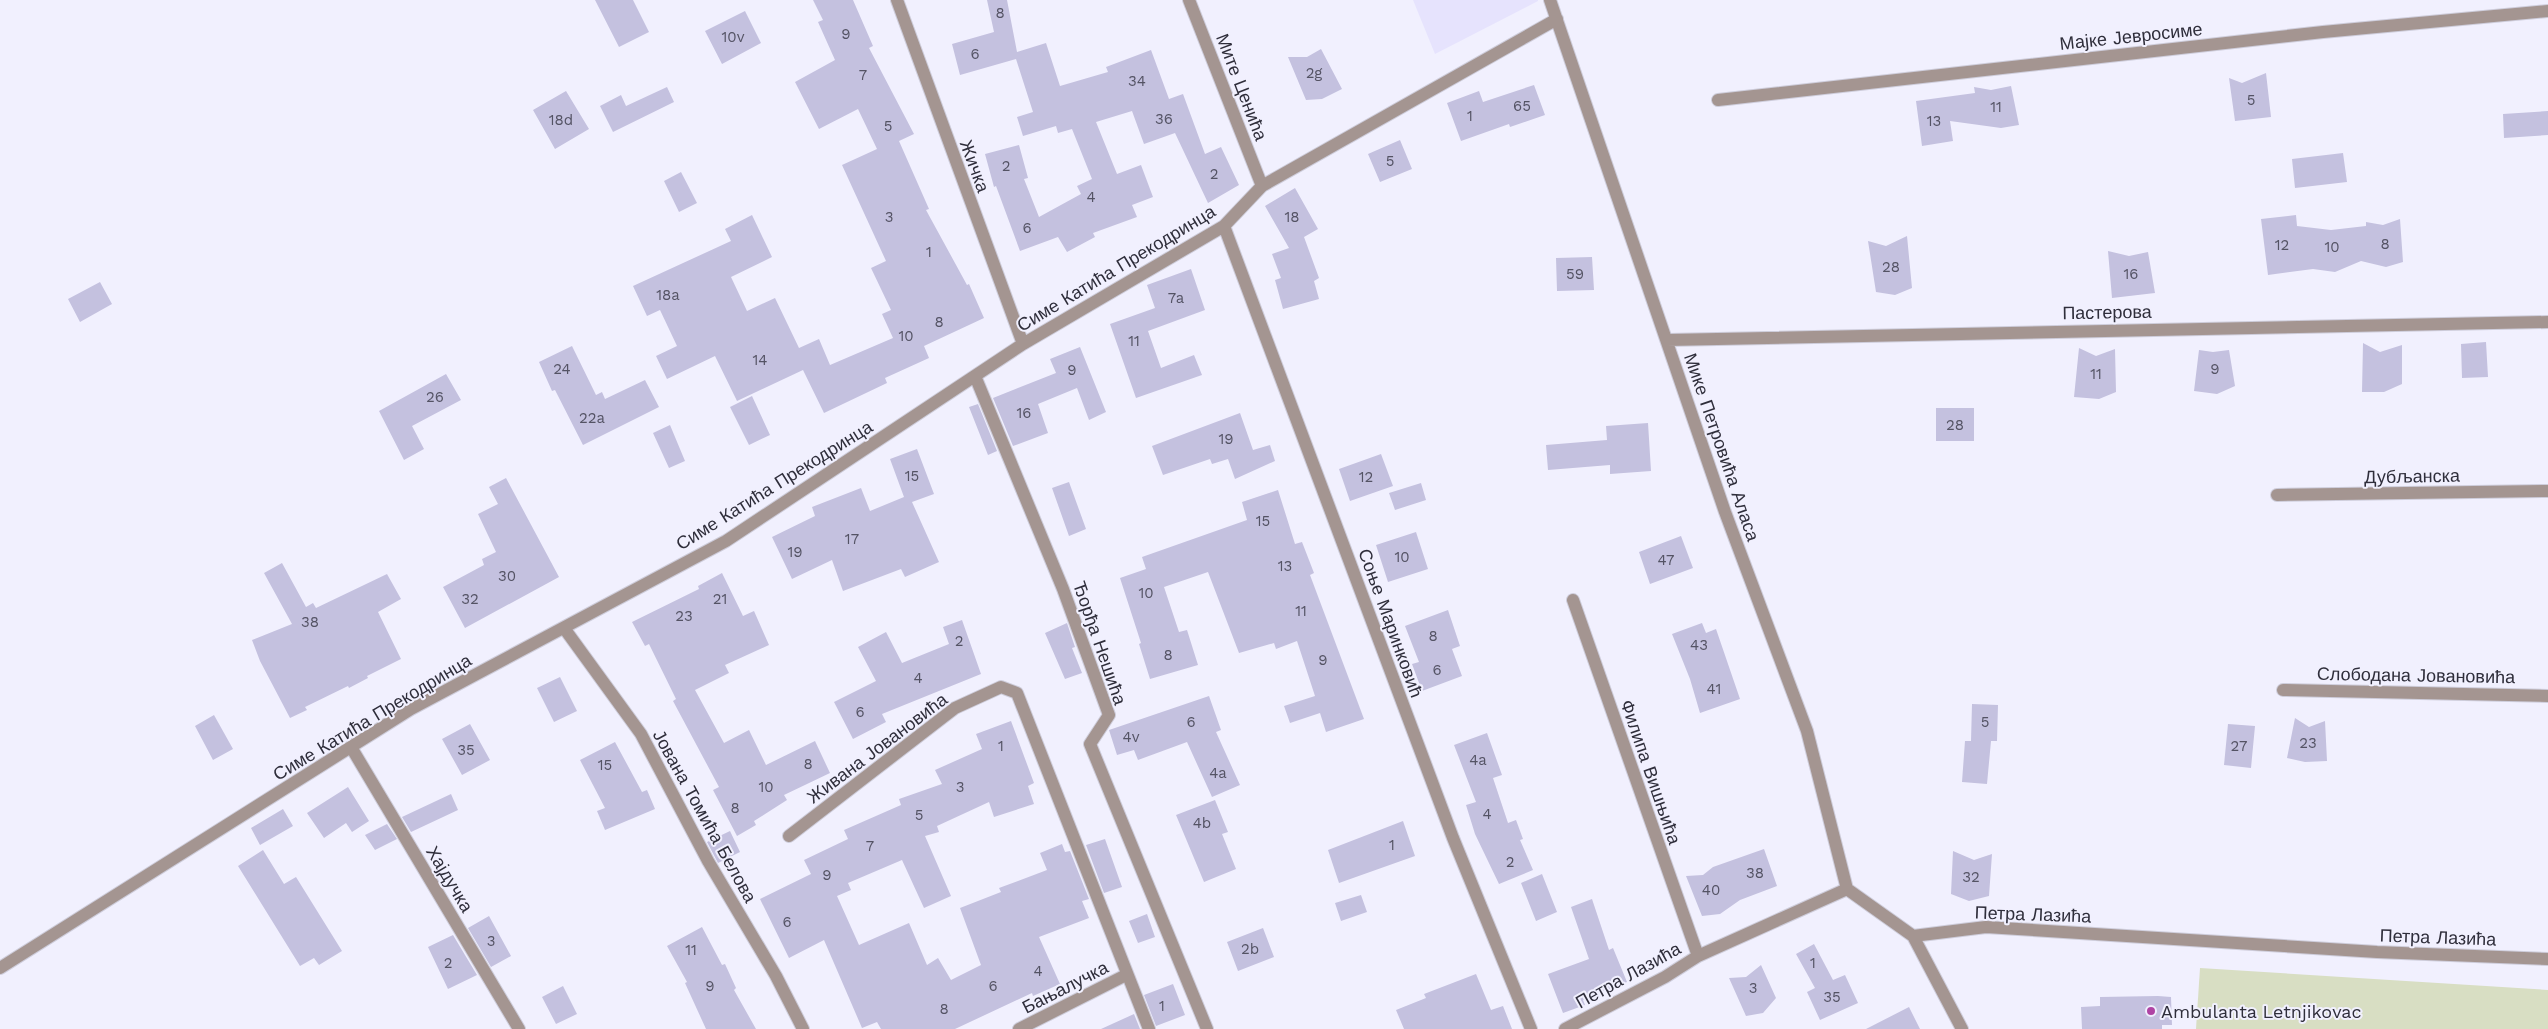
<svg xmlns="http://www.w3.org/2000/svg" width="2548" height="1029" font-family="'Work Sans',sans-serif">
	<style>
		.built { fill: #e6e3fd }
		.green { fill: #d8dec3 }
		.building { fill: #c4c1df }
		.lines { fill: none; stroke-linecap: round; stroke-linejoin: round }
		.street-casing { stroke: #cecddb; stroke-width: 14 }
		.street { stroke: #a49591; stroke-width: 12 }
		.poi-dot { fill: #af44a4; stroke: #f1f0fe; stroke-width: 2 }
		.labels { text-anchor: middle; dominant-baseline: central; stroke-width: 4; stroke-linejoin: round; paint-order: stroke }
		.number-label { font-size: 15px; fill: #545364 }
		.street-label { font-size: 18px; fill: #2f2e3b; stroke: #f1f0fe }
		.poi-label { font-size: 18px; fill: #2f2e3b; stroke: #f1f0fe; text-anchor: start }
	</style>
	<rect width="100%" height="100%" fill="#f1f0fe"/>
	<path class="built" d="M1413,0H1538V1L1435,54Z"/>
	<path class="green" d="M2200,968L2548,990V1029H2196Z"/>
	<path class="building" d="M595,0H633L649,32L619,47Z
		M813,0H853L873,46L869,48L914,134L899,141L929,209L926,210L967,285L969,284L984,318L924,346L929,358L885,378L887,383L824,413L803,370L737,401L715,356L667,379L656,356L677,346L660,310L647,316L633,286L731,241L725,229L752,215L772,257L731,277L747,311L775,298L799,348L819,339L830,365L893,338L882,314L891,310L871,268L886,261L842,165L877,149L858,109L819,129L795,82L835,60L818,22L823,20Z
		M987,0H1007L1017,52L1046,43L1060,86L1108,72L1106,67L1151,50L1169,99L1183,94L1205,154L1221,147L1239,185L1208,203L1175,133L1144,144L1132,111L1096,122L1117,174L1141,165L1153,197L1132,205L1137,217L1093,233L1095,237L1067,252L1058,237L1020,251L996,186L994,187L985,154L1019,145L1028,178L1024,179L1039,217L1081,194L1077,186L1092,179L1072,129L1058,133L1056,126L1023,136L1017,117L1033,112L1016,59L960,75L952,44L994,32Z
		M745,11L761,43L722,64L705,31Z
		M1321,49L1342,89L1322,99L1306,100L1288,57H1307Z
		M2266,73L2271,117L2235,121L2229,78L2242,83Z
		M1534,85L1545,115L1510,127L1509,124L1461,141L1447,103L1479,91L1483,102Z
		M2011,86L2019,125L2001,128L1950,121L1953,141L1922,146L1916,101L1975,93L1974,87L1991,90Z
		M667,87L674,102L613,132L600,106L621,95L626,106Z
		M566,91L589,129L555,149L533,110Z
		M2548,111V135L2504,138L2503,114Z
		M1400,140L1412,169L1380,182L1368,154Z
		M2343,153L2347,182L2295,188L2292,159Z
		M681,172L697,203L679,212L664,181Z
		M1295,188L1318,229L1304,237L1319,278L1314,281L1319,299L1283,309L1275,280L1281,278L1272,254L1289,248L1265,206Z
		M2296,215L2297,226L2331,230L2366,226V222L2383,225L2400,219L2403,262L2386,267L2361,261L2335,272L2313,269L2268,275L2261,219Z
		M1907,236L1912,288L1895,295L1876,292L1868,241L1886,246Z
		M2108,251L2129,256L2148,252L2155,293L2112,298Z
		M1592,257L1594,290L1557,291L1556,258Z
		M1191,269L1205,310L1148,331L1161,368L1194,355L1202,375L1136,398L1110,324L1155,308L1147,285Z
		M100,282L112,304L80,322L68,299Z
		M2486,342L2488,377L2462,378L2461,344Z
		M2363,343L2380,352L2402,345V384L2384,392H2362Z
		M572,346L596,395L602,392L605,399L645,380L659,407L583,445L555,390L552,391L539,362Z
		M1080,347L1106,412L1089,420L1077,388L1038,404L1048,433L1013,446L993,398L1056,373L1050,359Z
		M2079,348L2096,356L2115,349L2116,392L2099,399L2074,397Z
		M2199,350L2213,352L2229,350L2235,386L2217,394L2194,391Z
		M446,374L461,400L412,426L424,449L404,460L379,411Z
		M752,396L770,435L749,445L730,407Z
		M978,404L997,451L988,455L969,407Z
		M1936,408H1974V441H1936Z
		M1240,413L1253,450L1270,445L1275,461L1235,479L1228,459L1212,464L1210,459L1163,475L1152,446Z
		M1648,423L1651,471L1610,474V465L1548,470L1546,445L1607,440L1606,426Z
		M670,425L685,461L669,468L653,433Z
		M917,449L934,494L912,502L939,562L905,577L901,569L843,591L832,560L792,579L772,537L815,516L812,507L861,488L870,511L904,497L890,459Z
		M1381,454L1393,486L1350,501L1339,469Z
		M506,478L559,577L465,628L443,587L484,565L482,559L496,552L478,514L498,504L489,487Z
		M1069,482L1086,529L1069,536L1052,488Z
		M1421,483L1426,500L1395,510L1389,493Z
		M1278,490L1295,544L1302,542L1314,573L1310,575L1364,719L1326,732L1320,713L1290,723L1284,706L1315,696L1297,641L1276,649L1274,643L1239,653L1208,572L1164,587L1179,632L1187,630L1198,665L1150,679L1139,644L1141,643L1120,578L1146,569L1142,557L1247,520L1242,502Z
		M1416,532L1428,569L1388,582L1376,545Z
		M1681,536L1693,568L1650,584L1639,552Z
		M282,563L306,607L313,603L316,608L387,574L401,599L378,612L401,659L367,676L368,678L349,688L348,686L305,707L307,710L290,718L260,661L252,640L292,624L264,573Z
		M722,573L743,616L754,611L769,645L725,665L729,673L695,690L724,743L749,730L766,765L815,741L830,773L784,795L787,800L754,821L756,825L737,836L713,790L719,787L673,701L676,699L649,644L645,646L632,622L699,589L698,586Z
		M1448,610L1460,646L1452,649L1462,676L1422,691L1412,664L1419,662L1405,626Z
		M962,620L981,674L882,714L886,722L853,739L834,702L876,681L858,647L886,632L902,663L949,644L943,627Z
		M1067,623L1075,647L1072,648L1082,673L1065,679L1045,633Z
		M1702,623L1706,633L1716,629L1740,699L1700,713L1690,679L1672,634Z
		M560,677L577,711L554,722L537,688Z
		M1209,696L1221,730L1216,732L1240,785L1212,797L1187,742L1138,760L1134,750L1117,755L1109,730Z
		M1972,704L1998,705L1997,741H1991L1987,784L1962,782L1965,741H1971Z
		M214,715L233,749L213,760L195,726Z
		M2295,718L2309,727L2325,721L2327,761L2305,762L2287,758Z
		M1011,721L1034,783L1028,786L1034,804L994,817L989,802L937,826L939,832L925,836L951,896L924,908L902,860L848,883L851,890L837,896L859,945L909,923L927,965L938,958L951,980L981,965L960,908L1001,892L999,888L1047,870L1040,853L1062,844L1065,852L1070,851L1089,899L1082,901L1089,918L1039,937L1060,984L1033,996L1032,993L955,1029H881L877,1022L862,1028L824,940L789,958L760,899L811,874L804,860L848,839L844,830L901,805L899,799L942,784L935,770L982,749L976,734Z
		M470,724L490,760L462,775L442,739Z
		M2228,724L2255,726L2251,768L2224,765Z
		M1487,733L1502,775L1493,778L1508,823L1516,820L1523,839L1520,840L1533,870L1499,884L1475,834L1466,805L1476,802L1454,745Z
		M615,742L642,792L647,790L655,809L605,830L597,811L605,808L580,760Z
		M348,787L369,821L352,832L346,823L324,838L307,813Z
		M451,794L458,810L411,832L402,817Z
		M1215,800L1228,832L1222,834L1236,869L1204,882L1176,815Z
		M283,809L293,826L260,845L251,828Z
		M1403,821L1415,856L1339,883L1328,850Z
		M387,824L397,839L375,850L365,835Z
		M730,831L740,852L718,863L707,842Z
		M1105,839L1122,887L1104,893L1086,845Z
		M1764,849L1777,886L1740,900L1720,914L1702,916L1686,876L1703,875L1713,867Z
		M263,850L284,884L296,877L342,951L319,965L314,958L300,966L238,866Z
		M1953,851L1974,860L1992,854L1989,896L1969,901L1951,894Z
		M1542,874L1557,912L1536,921L1521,883Z
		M1361,895L1367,912L1341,921L1335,903Z
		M1592,899L1609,950L1613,948L1627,982L1583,1000L1585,1005L1563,1013L1548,974L1589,959L1571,907Z
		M1147,914L1155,937L1138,943L1129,921Z
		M489,916L511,956L491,967L468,928Z
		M702,927L722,965L725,964L736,988L734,990L756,1029H706L685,983L687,982L667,946Z
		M1263,928L1274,957L1238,971L1227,942Z
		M453,935L477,975L448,989L428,947Z
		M1814,944L1833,980L1845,975L1858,1003L1820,1020L1807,992L1815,988L1796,954Z
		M1761,965L1776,998L1763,1013L1746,1016L1729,978L1746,977Z
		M1476,974L1491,1010L1503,1006L1512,1029H1404L1396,1010L1426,998L1424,994Z
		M1173,984L1185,1015L1156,1026L1144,995Z
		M563,986L577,1014L556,1024L542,997Z
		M2158,996L2171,997L2172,1025H2162V1029H2082L2081,1007L2100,1006V997Z
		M1909,1007L1920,1029H1866Z
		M1134,1014L1140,1029H1101Z"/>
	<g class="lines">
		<defs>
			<path id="street" d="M897,0L1023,344
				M1189,0L1262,186
				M1550,0L1725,512L1807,731L1847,889
				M1718,100L2323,32L2548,11
				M1224,226L1453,838L1531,1029
				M1667,340L2548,322
				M975,376L1063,589L1109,715L1090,744L1207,1029
				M2277,495L2548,491
				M1573,600L1698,956
				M564,628L641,734L708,861L776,976L803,1029
				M2283,690L2548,696
				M351,747L519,1029
				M789,836L955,708L1001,687L1017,693L1149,1029
				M1913,936L1962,1029
				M0,968L411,709L726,541L1023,344L1224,226L1262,186L1557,19
				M1019,1029L1126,975
				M1565,1029L1665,977L1698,956L1847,889L1913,936L1986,927L2377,952L2548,959"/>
		</defs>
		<use href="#street" class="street-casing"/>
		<use href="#street" class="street"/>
	</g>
	<circle class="poi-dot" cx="2151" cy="1011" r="5"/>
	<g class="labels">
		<g class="number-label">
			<text x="1000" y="13">8</text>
			<text x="846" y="34">9</text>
			<text x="733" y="37">10v</text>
			<text x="975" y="54">6</text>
			<text x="1314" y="73">2g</text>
			<text x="863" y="75">7</text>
			<text x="1137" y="81">34</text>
			<text x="2251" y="100">5</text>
			<text x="1522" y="106">65</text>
			<text x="1996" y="107">11</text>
			<text x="1470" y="116">1</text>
			<text x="1164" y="119">36</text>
			<text x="561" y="120">18d</text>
			<text x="1934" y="121">13</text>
			<text x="888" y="126">5</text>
			<text x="1390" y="161">5</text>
			<text x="1006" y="166">2</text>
			<text x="1214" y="174">2</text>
			<text x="1091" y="197">4</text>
			<text x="889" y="217">3</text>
			<text x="1292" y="217">18</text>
			<text x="1027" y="228">6</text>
			<text x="2385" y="244">8</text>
			<text x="2282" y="245">12</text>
			<text x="2332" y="247">10</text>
			<text x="929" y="252">1</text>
			<text x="1891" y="267">28</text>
			<text x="1575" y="274">59</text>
			<text x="2131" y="274">16</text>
			<text x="668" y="295">18a</text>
			<text x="1176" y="298">7a</text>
			<text x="939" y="322">8</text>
			<text x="906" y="336">10</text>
			<text x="1134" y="341">11</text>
			<text x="760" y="360">14</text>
			<text x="562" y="369">24</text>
			<text x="2215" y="369">9</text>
			<text x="1072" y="370">9</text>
			<text x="2096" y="374">11</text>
			<text x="435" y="397">26</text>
			<text x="1024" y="413">16</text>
			<text x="592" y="418">22a</text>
			<text x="1955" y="425">28</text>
			<text x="1226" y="439">19</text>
			<text x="912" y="476">15</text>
			<text x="1366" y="477">12</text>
			<text x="1263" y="521">15</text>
			<text x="852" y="539">17</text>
			<text x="795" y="552">19</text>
			<text x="1402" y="557">10</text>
			<text x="1666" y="560">47</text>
			<text x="1285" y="566">13</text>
			<text x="507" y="576">30</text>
			<text x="1146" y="593">10</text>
			<text x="470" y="599">32</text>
			<text x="720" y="599">21</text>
			<text x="1301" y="611">11</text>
			<text x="684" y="616">23</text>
			<text x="310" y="622">38</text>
			<text x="1433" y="636">8</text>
			<text x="959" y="641">2</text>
			<text x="1699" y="645">43</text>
			<text x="1168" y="655">8</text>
			<text x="1323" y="660">9</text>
			<text x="1437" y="670">6</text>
			<text x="918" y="678">4</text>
			<text x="1714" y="689">41</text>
			<text x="860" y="712">6</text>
			<text x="1191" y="722">6</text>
			<text x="1985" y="722">5</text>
			<text x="1131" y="737">4v</text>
			<text x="2308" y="743">23</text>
			<text x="1001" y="746">1</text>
			<text x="2239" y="746">27</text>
			<text x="466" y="750">35</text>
			<text x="1478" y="760">4a</text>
			<text x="808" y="764">8</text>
			<text x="605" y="765">15</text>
			<text x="1218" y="773">4a</text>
			<text x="766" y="787">10</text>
			<text x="960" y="787">3</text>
			<text x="735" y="808">8</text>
			<text x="1487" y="814">4</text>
			<text x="919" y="815">5</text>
			<text x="1202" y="823">4b</text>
			<text x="1392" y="845">1</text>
			<text x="870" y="846">7</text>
			<text x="1510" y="862">2</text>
			<text x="1755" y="873">38</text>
			<text x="827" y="875">9</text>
			<text x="1971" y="877">32</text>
			<text x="1711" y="890">40</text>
			<text x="787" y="922">6</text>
			<text x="491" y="941">3</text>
			<text x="1250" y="949">2b</text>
			<text x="691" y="950">11</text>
			<text x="448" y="963">2</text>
			<text x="1813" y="963">1</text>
			<text x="1038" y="971">4</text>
			<text x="710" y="986">9</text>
			<text x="993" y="986">6</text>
			<text x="1753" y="988">3</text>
			<text x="1832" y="997">35</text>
			<text x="1162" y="1006">1</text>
			<text x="944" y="1009">8</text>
		</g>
		<g class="street-label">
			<text transform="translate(2131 36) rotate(-6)">Мајке Јевросиме</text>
			<text transform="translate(1242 87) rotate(69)">Мите Ценића</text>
			<text transform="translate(975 166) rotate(70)">Жичка</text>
			<text transform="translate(1116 268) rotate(-31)">Симе Катића Прекодринца</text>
			<text transform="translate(2107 312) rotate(-1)">Пастерова</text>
			<text transform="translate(1722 447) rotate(71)">Мике Петровића Аласа</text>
			<text transform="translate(2412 476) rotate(-1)">Дубљанска</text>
			<text transform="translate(774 485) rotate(-32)">Симе Катића Прекодринца</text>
			<text transform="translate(1391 623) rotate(70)">Соње Маринковић</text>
			<text transform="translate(1100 643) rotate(71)">Ђорђа Нешића</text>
			<text transform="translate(2416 675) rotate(1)">Слободана Јовановића</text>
			<text transform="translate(372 717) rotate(-31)">Симе Катића Прекодринца</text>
			<text transform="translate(877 748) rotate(-37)">Живана Јовановића</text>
			<text transform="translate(1651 772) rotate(71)">Филипа Вишњића</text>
			<text transform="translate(705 816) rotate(61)">Јована Томића Белова</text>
			<text transform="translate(450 879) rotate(59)">Хајдучка</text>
			<text transform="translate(2033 914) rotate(2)">Петра Лазића</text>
			<text transform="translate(2438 937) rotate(2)">Петра Лазића</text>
			<text transform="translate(1628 975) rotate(-29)">Петра Лазића</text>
			<text transform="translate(1065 987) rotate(-27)">Бањалучка</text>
		</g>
		<g class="poi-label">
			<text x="2161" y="1011">Ambulanta Letnjikovac</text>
		</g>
	</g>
</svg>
